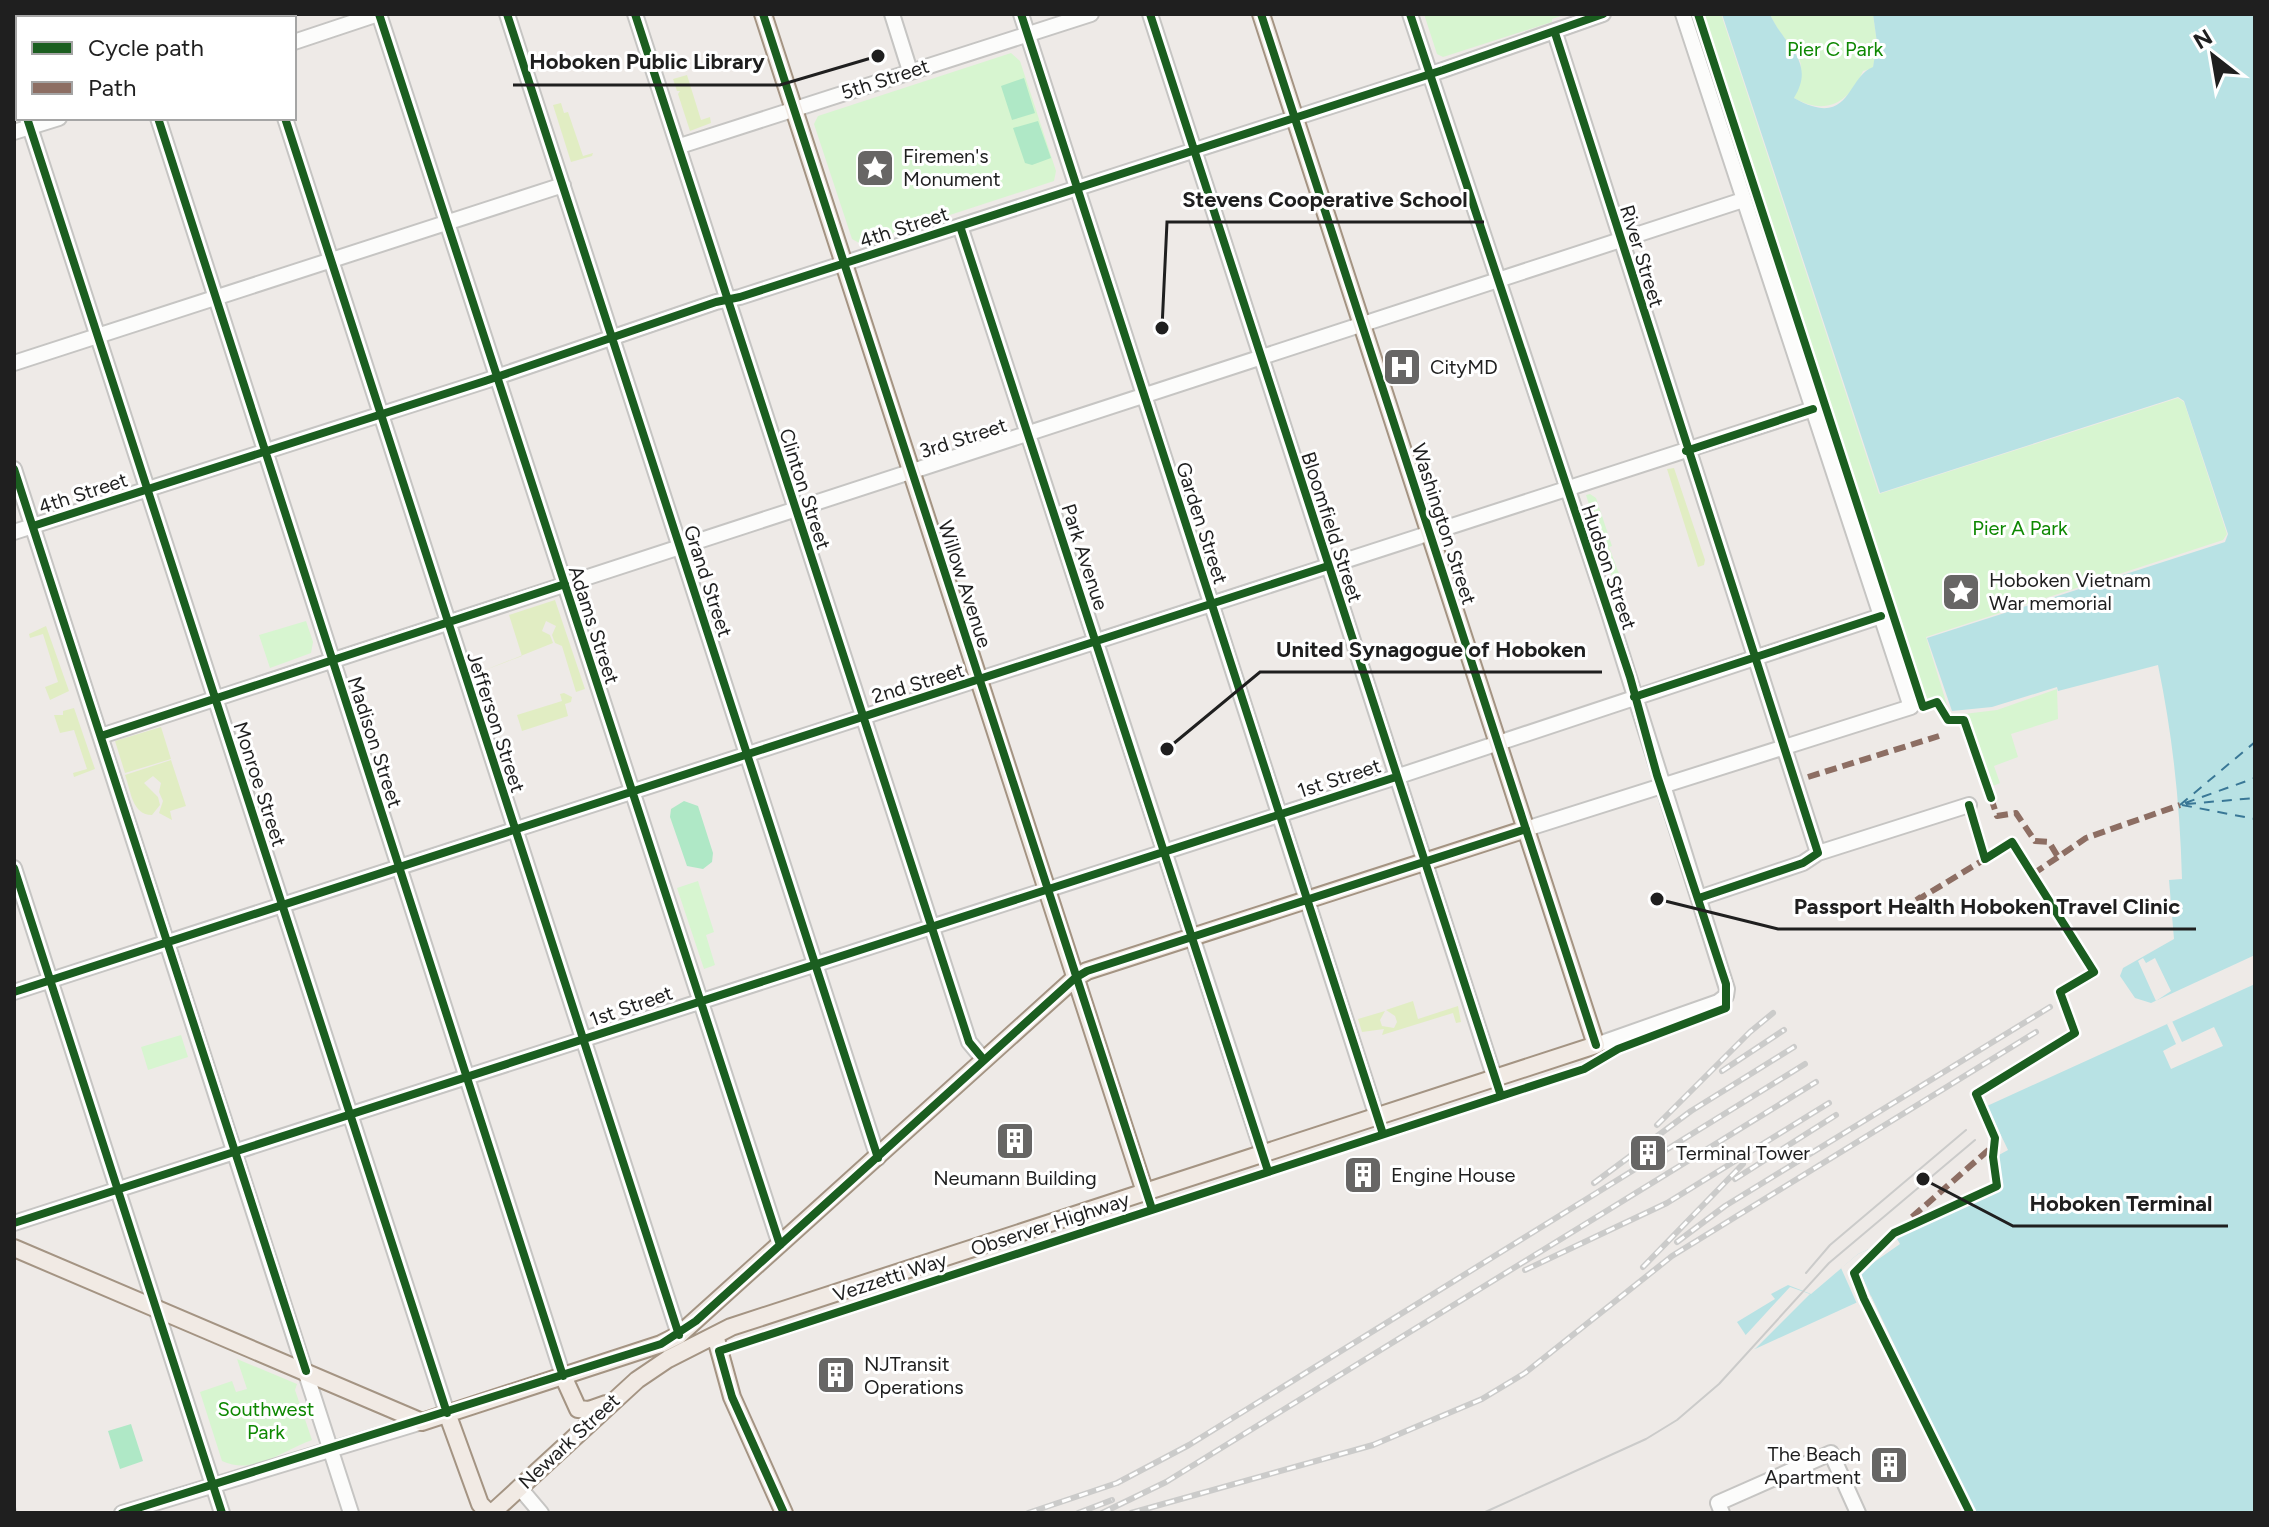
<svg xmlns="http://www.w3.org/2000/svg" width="2269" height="1527" font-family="Figtree,sans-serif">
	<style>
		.grass { fill: #e1edc3 }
		.park { fill: #d7f5d0 }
		.pitch { fill: #afe8c6 }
		.water { fill: #b8e2e4 }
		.pier { fill: #eeeae7 }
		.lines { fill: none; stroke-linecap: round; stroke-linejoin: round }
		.ferry { stroke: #397796; stroke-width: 2; stroke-dasharray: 10 8; stroke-linecap: butt }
		.minor-casing { stroke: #c6c5c3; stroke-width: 18 }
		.major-casing { stroke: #a49483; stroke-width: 20 }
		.minor { stroke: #fcfcfb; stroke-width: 14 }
		.major { stroke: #f1eae4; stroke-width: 16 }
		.tram { stroke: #cbcbca; stroke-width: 2 }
		.rail-casing { stroke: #cbcbca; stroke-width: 6 }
		.rail { stroke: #fff; stroke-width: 3; stroke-dasharray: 9; stroke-linecap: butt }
		.quiet { stroke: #8d6e63; stroke-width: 6; stroke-dasharray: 12 6; stroke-linecap: butt }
		.cycleway-casing { stroke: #fff; stroke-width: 13 }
		.cycleway { stroke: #1b5e20; stroke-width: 8 }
		.labels { text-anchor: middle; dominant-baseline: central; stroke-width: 6; stroke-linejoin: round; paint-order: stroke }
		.park-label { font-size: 20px; fill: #0e8802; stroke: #fff }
		.street-label { font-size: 20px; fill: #1f1f1f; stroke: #fff }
		.poi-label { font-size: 20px; fill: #1f1f1f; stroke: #fff; text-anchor: start }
		.leader { fill: none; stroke: #1f1f1f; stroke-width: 3 }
		.callout-dot { fill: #1f1f1f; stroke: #fff; stroke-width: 3 }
		.callout-label { font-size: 22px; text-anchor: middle; font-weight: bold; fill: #1f1f1f; stroke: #fff; stroke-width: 6; stroke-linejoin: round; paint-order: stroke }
	</style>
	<rect width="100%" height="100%" fill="#eeeae7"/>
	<path class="grass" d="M687,75L701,120L710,117L711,123L690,131L678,94L680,91H677L673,79Z
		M561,103L564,113L568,112L583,156L593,153L592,156L571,162L553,105Z
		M1674,468L1705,560L1704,565L1698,567L1667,469Z
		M555,600L585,689L576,692L562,646L555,643L552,635L556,626L546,621L542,631L550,635L553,643L480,672L522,656L509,615Z
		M46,626L69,691L50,700L45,687L58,682L43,634L30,638L29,634Z
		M564,693L572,697L571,702L565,704L568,716L522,731L517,715L562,701L560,694Z
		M74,708L95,769L74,777L73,773L87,769L74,730L60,733L54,715H63V711Z
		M161,727L171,759L125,773L115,741Z
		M171,760L186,806L170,811L172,820L159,813L163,801L159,792L161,783L153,776L144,783L158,797L160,805L152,815C132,815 131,791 125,775Z
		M1413,1001L1418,1019L1458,1006L1461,1022L1456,1023L1453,1013L1382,1035L1384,1029L1362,1032L1358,1019L1385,1011L1380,1020L1382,1026L1394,1028L1397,1022L1395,1016L1386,1010Z"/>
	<path class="park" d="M1424,14H1567L1552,19V22L1443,57L1437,54Z
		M1692,14H1721L1879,494L2178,398L2184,402L2227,534L2223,540L1926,637L1947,705L1932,710L1928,700L1914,705Z
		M1770,14H1873L1877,43L1873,68L1863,71C1849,103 1826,116 1794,98C1814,46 1787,55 1770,14Z
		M1011,53L1020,61L1056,171L1054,181L861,244L852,239L814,124L818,116Z
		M1590,494L1596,498L1612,546L1609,547L1625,590L1617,593L1586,495Z
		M306,621L313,642L311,653L270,668L259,635Z
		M2057,689L2058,719L2011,734L2018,757L1994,766L2000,783L1991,787L1964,714L1997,710Z
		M698,881L714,932L706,935L715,965L704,969L677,888Z
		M181,1035L188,1057L148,1070L141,1047Z
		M237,1359L297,1384L295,1390L312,1440C283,1450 254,1476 222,1461L200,1392L232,1381L236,1392L247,1389Z"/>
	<path class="pitch" d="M1024,78L1035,113L1012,120L1001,86Z
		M1038,121L1051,158L1032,165L1025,163L1013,128Z
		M684,801L698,806L713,853L712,862L703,869L687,866L670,817L671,809Z
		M131,1424L143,1461L120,1469L108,1431Z"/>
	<path class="water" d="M1722,14H1770C1783,45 1817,61 1794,98C1851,130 1846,77 1873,67L1877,43L1873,14H2255V955L2151,1003L2135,998L2120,976L2123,968L2174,939L2169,880L2182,879C2180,806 2173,737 2158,665L2058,691L2057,687L1992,707L1952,711L1927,638L2225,542L2228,534L2184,401L2178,397L1880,493Z
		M2255,984V1513H1975L1871,1296L1755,1349L1737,1322L1775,1299L1771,1294L1788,1285L1811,1294L1858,1254L2003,1187L1997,1156L2008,1150L1987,1106Z"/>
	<path class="pier" d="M2143,958L2146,963L2155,958L2171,991L2156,1001L2138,961Z
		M2172,1021L2182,1042L2214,1027L2223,1046L2171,1069L2163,1051L2176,1044L2167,1024Z
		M1896,1237L1900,1244L1860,1272L1888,1334L1885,1336L1869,1301L1858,1306L1841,1268L1858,1254Z
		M1790,1287L1810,1294L1755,1349L1743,1338Z"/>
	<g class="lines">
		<path class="ferry" d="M2185,803L2255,778
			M2186,804L2255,798
			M2180,805L2255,742
			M2182,805L2255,819"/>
		<defs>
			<path id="minor" d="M124,14L125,18
				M251,14L252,18
				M379,14L780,1245
				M507,14L878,1158
				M635,14L969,1042L984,1060
				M892,14L910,71
				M1021,14L1377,1117
				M1150,14L1495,1079
				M1410,14L1607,607L1727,989L1726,996L1718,1002L1596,1045
				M1555,33L1818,853
				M294,42L378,14
				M14,77L18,89
				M27,118L447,1413
				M158,118L563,1376
				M285,118L679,1335
				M14,132L59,118
				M680,146L1091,14
				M960,226L1263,1154
				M14,363L563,185
				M14,469L351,1513
				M14,532L485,381L716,302L740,297L1443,70L1603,14
				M101,736L1743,200
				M1526,829L1911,707L1683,14
				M14,868L222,1513
				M1699,898L1803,863L1818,853L1969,805
				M14,992L1813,409
				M14,1223L1387,780L1881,616
				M519,1487L541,1513
				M122,1513L422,1422
				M1722,1513L1718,1503L1831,1453L1858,1513"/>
			<path id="major" d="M763,14L1145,1192
				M14,1248L422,1422L661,1344L679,1335L1075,978L1087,971L1526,829
				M715,1335L732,1397L784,1513
				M563,1376L578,1409L589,1410L606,1404
				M447,1413L480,1504L489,1513
				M492,1513L637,1380L668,1359L731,1327L1596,1045L1261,14"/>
		</defs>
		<use href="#minor" class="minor-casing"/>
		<use href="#major" class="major-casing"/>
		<use href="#minor" class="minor"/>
		<use href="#major" class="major"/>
		<path class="tram" d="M1806,1273L1830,1245L1966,1130
			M14,1501L16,1513
			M1483,1513L1646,1439L1677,1420L1719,1384L1829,1263L1975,1140"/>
		<defs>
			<path id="rail" d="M1722,1071L1784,1030
				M1657,1125L1750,1032L1773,1013
				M1735,1179L1836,1115
				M1594,1183L1691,1111L1794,1047
				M1677,1242L1725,1206L2050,1007
				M1643,1267L1743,1164
				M1525,1270L1667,1203L1829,1103
				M1028,1513L1117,1483L1189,1445L1805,1064
				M1078,1513L1112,1500
				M1102,1513L1166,1482L1816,1082
				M1131,1513L1373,1445L1482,1399L1525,1373L1672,1256L2036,1032"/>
		</defs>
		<use href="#rail" class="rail-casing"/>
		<use href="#rail" class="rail"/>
		<path class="quiet" d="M1808,777L1939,736
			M1991,798L1997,816L2016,813L2035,841L2049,842L2058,857
			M2033,874L2086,838L2180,805
			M1917,896L1919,899L1990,856
			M1912,1217L1993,1146"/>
		<defs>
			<path id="cycleway" d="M379,14L780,1245
				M507,14L878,1158
				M635,14L969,1042L984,1060
				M763,14L1152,1209
				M1021,14L1383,1134
				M1150,14L1501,1096
				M1261,14L1596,1045
				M1698,14L1923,707L1937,702L1948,720H1964L1991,798
				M1555,33L1818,853L1803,863L1699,898
				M27,118L447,1413
				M158,118L563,1376
				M285,118L679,1335
				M960,226L1268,1171
				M1686,451L1813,409
				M14,469L306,1371
				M33,526L485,381L716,302L740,297L1443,70L1603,14
				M1634,697L1881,616
				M101,736L565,584
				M1969,805L1985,859L2012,842L2094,972L2060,992L2075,1033L1976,1094L1995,1138L1993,1157L1997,1186L1894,1233L1854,1273L1864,1299L1970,1513
				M14,868L222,1513
				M14,992L1328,566
				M14,1223L1396,777
				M122,1513L661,1344L696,1321L1075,978L1087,971L1526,829
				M784,1513L732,1397L719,1351L1584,1069L1618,1049L1726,1008V984L1657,775L1630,677L1410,14"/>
		</defs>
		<use href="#cycleway" class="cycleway-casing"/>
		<use href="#cycleway" class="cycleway"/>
	</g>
	<defs>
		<symbol id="sight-square" viewBox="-11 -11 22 22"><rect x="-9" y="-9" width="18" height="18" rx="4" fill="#676665" stroke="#fff"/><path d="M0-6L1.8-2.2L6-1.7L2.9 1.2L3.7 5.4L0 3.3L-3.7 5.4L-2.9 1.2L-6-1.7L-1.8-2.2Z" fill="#fff"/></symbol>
		<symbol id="hospital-square" viewBox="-11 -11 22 22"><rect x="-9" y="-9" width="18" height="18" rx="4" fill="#676665" stroke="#fff"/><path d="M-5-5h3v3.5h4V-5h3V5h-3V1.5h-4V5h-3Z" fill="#fff"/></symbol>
		<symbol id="building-square" viewBox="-11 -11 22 22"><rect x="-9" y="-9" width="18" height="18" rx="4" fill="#676665" stroke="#fff"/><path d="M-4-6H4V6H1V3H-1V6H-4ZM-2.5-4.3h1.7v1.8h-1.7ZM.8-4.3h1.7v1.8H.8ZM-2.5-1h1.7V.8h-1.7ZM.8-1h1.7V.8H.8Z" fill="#fff"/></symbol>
	</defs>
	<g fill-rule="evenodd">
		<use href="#sight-square" x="853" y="146" width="44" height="44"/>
		<use href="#hospital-square" x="1380" y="345" width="44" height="44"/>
		<use href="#sight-square" x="1939" y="570" width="44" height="44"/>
		<use href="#building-square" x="993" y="1119" width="44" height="44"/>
		<use href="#building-square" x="1626" y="1131" width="44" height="44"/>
		<use href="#building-square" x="1341" y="1153" width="44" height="44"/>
		<use href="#building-square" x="814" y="1353" width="44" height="44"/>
		<use href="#building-square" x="1867" y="1443" width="44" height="44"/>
	</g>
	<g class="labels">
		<g class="park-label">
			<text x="1835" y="49">Pier C Park</text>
			<text x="2020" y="528">Pier A Park</text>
			<text x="266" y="1409">Southwest<tspan x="266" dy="23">Park</tspan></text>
		</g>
		<g class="street-label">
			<text transform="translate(885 79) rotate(-18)">5th Street</text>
			<text transform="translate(904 227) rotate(-18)">4th Street</text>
			<text transform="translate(1642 256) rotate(73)">River Street</text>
			<text transform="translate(963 438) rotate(-18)">3rd Street</text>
			<text transform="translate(805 489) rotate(72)">Clinton Street</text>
			<text transform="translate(83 493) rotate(-18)">4th Street</text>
			<text transform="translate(1202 523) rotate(72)">Garden Street</text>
			<text transform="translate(1444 524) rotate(72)">Washington Street</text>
			<text transform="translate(1332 527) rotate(72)">Bloomfield Street</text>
			<text transform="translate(1085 557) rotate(72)">Park Avenue</text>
			<text transform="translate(1609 567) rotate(71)">Hudson Street</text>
			<text transform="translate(708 581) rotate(72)">Grand Street</text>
			<text transform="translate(965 584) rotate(72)">Willow Avenue</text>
			<text transform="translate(594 625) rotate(72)">Adams Street</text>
			<text transform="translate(918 683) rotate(-17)">2nd Street</text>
			<text transform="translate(496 722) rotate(72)">Jefferson Street</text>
			<text transform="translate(375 742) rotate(72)">Madison Street</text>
			<text transform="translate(1339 778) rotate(-18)">1st Street</text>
			<text transform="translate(260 784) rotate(72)">Monroe Street</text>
			<text transform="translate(631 1006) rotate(-19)">1st Street</text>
			<text transform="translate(1050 1224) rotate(-18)">Observer Highway</text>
			<text transform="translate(890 1277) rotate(-18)">Vezzetti Way</text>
			<text transform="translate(569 1441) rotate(-43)">Newark Street</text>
		</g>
		<g class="poi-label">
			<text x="903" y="156">Firemen's<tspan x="903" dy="23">Monument</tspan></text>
			<text x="1430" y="367">CityMD</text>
			<text x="1989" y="580">Hoboken Vietnam<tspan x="1989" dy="23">War memorial</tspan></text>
			<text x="1676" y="1153">Terminal Tower</text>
			<text x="1391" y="1175">Engine House</text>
			<text x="1015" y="1178" text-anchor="middle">Neumann Building</text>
			<text x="864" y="1364">NJTransit<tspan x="864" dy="23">Operations</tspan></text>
			<text x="1861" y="1454" text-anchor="end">The Beach<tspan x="1861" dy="23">Apartment</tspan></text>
		</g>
	</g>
	<path class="leader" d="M878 56L780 85H513M1162 328L1167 222H1484M1167 749L1260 672H1602M1657 899L1778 929H2196M1923 1179L2013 1226H2228"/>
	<g class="callout-dot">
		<circle cx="878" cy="56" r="8"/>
		<circle cx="1162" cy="328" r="8"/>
		<circle cx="1167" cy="749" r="8"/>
		<circle cx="1657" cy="899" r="8"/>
		<circle cx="1923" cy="1179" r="8"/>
	</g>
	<g class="callout-label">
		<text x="647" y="69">Hoboken Public Library</text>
		<text x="1325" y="207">Stevens Cooperative School</text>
		<text x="1431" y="657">United Synagogue of Hoboken</text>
		<text x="1987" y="914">Passport Health Hoboken Travel Clinic</text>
		<text x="2121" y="1211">Hoboken Terminal</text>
	</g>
	<rect width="2269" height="1527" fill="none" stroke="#1f1f1f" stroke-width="32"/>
	<rect x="16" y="16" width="280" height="104" fill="#ffffff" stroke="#a5a5a5" stroke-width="2"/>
	<rect x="32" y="42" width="40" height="12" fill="#1b5e20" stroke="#a5a5a5" stroke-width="2"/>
	<text x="88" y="56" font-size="24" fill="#1f1f1f">Cycle path</text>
	<rect x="32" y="82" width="40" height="12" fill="#8d6e63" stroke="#a5a5a5" stroke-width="2"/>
	<text x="88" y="96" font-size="24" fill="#1f1f1f">Path</text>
	<g transform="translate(2213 56) rotate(329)" stroke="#ffffff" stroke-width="6" paint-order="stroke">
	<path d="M0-6L14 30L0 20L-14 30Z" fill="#1f1f1f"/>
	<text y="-12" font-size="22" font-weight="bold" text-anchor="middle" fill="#1f1f1f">N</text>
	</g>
</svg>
